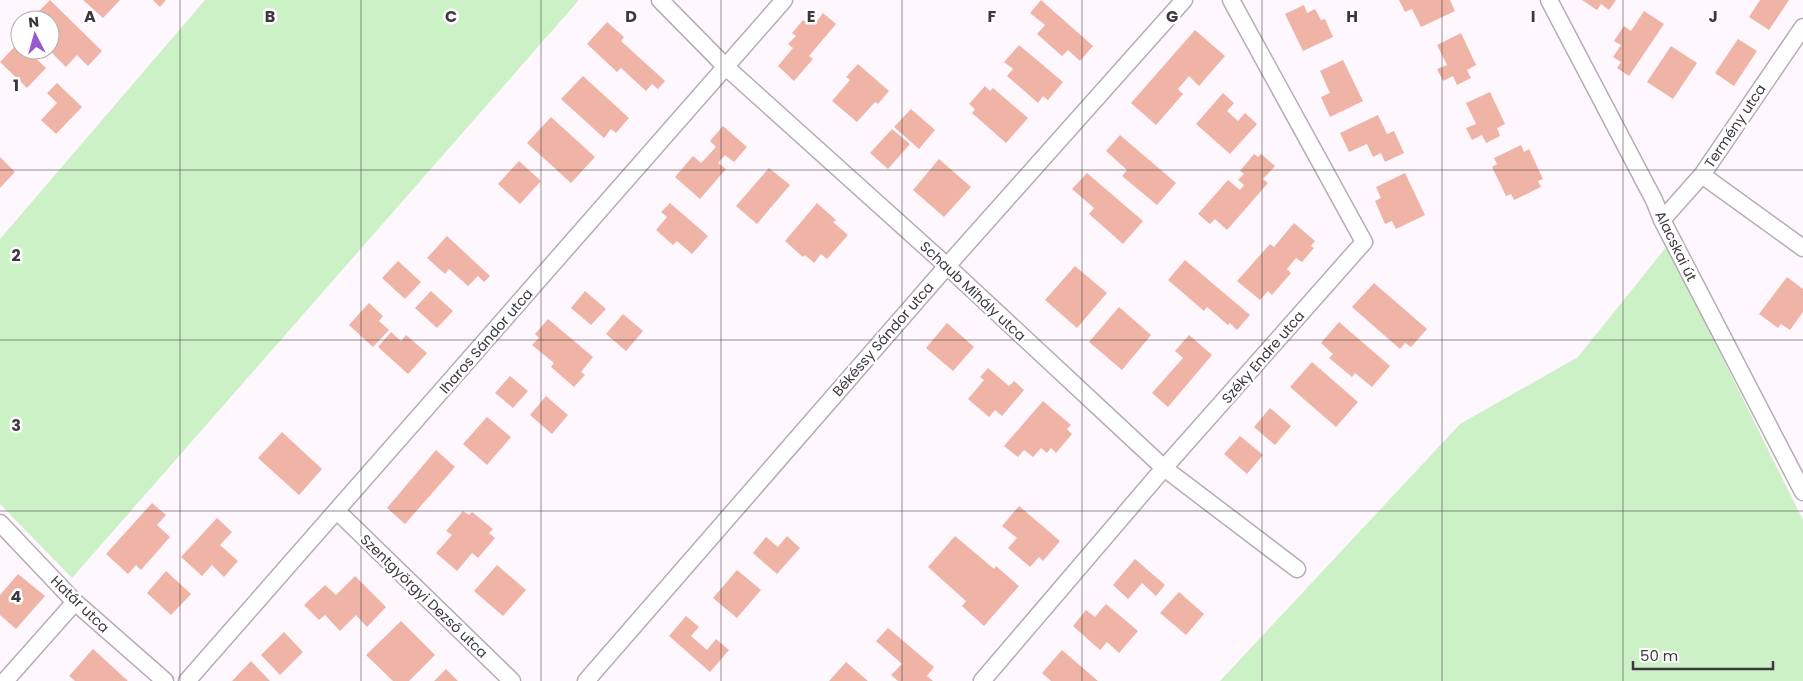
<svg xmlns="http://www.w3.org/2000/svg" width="1803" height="681" font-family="Poppins,sans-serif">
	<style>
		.green { fill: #cdf1c7 }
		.building { fill: #efb4a6 }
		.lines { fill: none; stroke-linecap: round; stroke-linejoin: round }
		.street-casing { stroke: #b7acb6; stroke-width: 19 }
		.street { stroke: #fff; stroke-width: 16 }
		.grid { fill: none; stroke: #3d383d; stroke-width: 1; stroke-opacity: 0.55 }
		.labels { text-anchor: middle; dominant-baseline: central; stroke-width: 5; stroke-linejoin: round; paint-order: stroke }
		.street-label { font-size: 14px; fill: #3d383d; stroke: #fff }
		.grid-label { font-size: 16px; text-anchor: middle; font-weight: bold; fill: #3d383d; stroke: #fff; stroke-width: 5; stroke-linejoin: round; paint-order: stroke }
	</style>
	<rect width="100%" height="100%" fill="#fff7fe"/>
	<path class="green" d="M205,0H579L72,578L0,504V239Z
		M1667,246L1803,520V681H1220L1460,424L1578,357Z"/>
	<path class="building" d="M50,0L102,51L88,66L77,55L66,67L49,50H50V20H40L35,15Z
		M83,0H120L103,18Z
		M153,0H166L160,7Z
		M1041,0L1093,46L1080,61L1068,50L1062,56L1037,34L1045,25L1030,13Z
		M1399,0H1450L1455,11L1421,27L1412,9L1405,12Z
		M1582,0H1616L1609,10L1601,4L1597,10Z
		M1760,0H1789L1769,30L1749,17Z
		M1304,5L1307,13L1315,9L1321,20L1325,19L1333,37L1303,51L1285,14Z
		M1644,11L1664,24L1629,76L1617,68L1621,62L1613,57L1621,45L1614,41L1624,26L1631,31Z
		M823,13L836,24L809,56L813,59L794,81L778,66L793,48L788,44L796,36L792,33L803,20L807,23L812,17L817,21Z
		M607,22L624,37L621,41L665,81L658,89L652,84L646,91L621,68L617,72L587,44Z
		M1195,30L1225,56L1199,86L1189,76L1178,89L1183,94L1156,125L1131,103Z
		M1461,33L1476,65L1467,70L1471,78L1457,85L1453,76L1443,81L1437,69L1447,65L1437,45Z
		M1738,39L1757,51L1734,86L1715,73Z
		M19,42L20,50H27L46,68L27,88L0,62Z
		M1019,45L1063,82L1048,100L1043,96L1038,103L1007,76L1013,69L1004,62Z
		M1671,46L1697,63L1673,99L1647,82Z
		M1343,60L1363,101L1330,117L1321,97L1330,93L1320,71Z
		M858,64L889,91L878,104L875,102L857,122L832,101L850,80L846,77Z
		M583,76L629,118L616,133L611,129L604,138L561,99Z
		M57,83L82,107L56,134L41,120L57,103L47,93Z
		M985,86L990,91L993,88L1028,118L1006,143L972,113L975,109L969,104Z
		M1490,92L1505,124L1497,128L1500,136L1486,143L1482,135L1472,140L1466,128L1476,124L1466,103Z
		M1223,93L1234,103L1227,111L1238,121L1245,113L1257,124L1230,154L1196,124Z
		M911,109L935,130L919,149L894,127Z
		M1378,115L1387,134L1394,131L1404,153L1385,162L1381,153L1373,157L1367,144L1349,152L1340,133Z
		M551,117L595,157L571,183L527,143Z
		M723,126L747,147L734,162L725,155L718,163L726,169L700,199L675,177L693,156L701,163L716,147L710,141Z
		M892,129L910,144L888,169L870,153Z
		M1120,135L1176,183L1157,205L1122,176L1127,170L1106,151Z
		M1521,145L1524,152L1529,149L1543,179L1538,181L1541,187L1514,200L1511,194L1506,196L1492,167L1497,164L1494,158Z
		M1254,154L1258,157L1261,154L1275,166L1263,179L1268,183L1227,230L1215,219L1210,224L1198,214L1228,180L1240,190L1244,185L1238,180L1244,174L1240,171Z
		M0,157L15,172L0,188Z
		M939,159L971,187L944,217L913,190Z
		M519,161L541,181L520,204L498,184Z
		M769,168L790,185L757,224L736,206Z
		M1087,173L1143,221L1123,244L1089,214L1094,208L1072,189Z
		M1405,173L1425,215L1396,229L1392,221L1385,224L1375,201L1381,198L1376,187Z
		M670,203L708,236L692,254L677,241L673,245L656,230L667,217L661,212Z
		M817,203L836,220L833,222L848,235L827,259L821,254L814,263L805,255L803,257L785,241Z
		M1294,223L1315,241L1311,246L1314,248L1302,262L1296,258L1287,269L1291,273L1272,295L1268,291L1260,300L1237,281L1270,244L1274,247Z
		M447,236L490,276L484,282L478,276L468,286L449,269L445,274L427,258Z
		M1185,260L1250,315L1237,330L1230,323L1228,325L1207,307L1204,311L1168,280Z
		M398,261L421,282L405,299L382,278Z
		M1075,266L1107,293L1077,328L1045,300Z
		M1787,277L1803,289V312L1790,330L1781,324L1778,328L1759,314Z
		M1374,283L1427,329L1411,347L1405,343L1400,349L1352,307Z
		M431,291L453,311L437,328L415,308Z
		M585,291L606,309L591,325L571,308Z
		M369,303L383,316L379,321L389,330L373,347L349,325Z
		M1119,307L1151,335L1122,370L1089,342Z
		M623,314L643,331L626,351L606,334Z
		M548,319L593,357L581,372L585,375L574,387L551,367L554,363L532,345L539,338L535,334Z
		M1339,322L1390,366L1372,387L1355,373L1352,377L1329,358L1333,354L1321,343Z
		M947,323L974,347L953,371L926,348Z
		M391,332L401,341L406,335L427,353L408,374L378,347Z
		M1189,335L1212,355L1168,407L1152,393L1183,358L1175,351Z
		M1312,362L1358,402L1336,427L1290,387Z
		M988,368L1009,386L1014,381L1024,390L1002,416L995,410L989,417L968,399L984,380L980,377Z
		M510,376L528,391L513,408L495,393Z
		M546,396L568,415L552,434L530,415Z
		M1043,401L1071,425L1067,429L1072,434L1056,453L1051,448L1047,453L1041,448L1033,457L1024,450L1018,457L1004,446Z
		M1270,408L1291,426L1275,445L1254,427Z
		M487,417L511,437L487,465L463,444Z
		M282,432L322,469L299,495L258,458Z
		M1240,436L1263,455L1247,474L1224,454Z
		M436,450L455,467L405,524L387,508Z
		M152,503L166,515L157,525L170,537L141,570L136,565L128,574L106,554Z
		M1019,506L1060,541L1043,561L1039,557L1030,567L1008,548L1017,538L1002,526Z
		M463,511L469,515L472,512L493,529L489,533L495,538L478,558L472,553L457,571L436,553L452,535L446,531Z
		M217,518L232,532L220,545L238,561L224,577L212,565L202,576L181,557Z
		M787,536L800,548L777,574L753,553L766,537L778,547Z
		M955,536L994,569L996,566L1019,586L984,626L962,606L966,601L928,567Z
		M1135,559L1165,585L1156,596L1142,583L1128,599L1113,585Z
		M497,565L526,590L503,616L474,591Z
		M737,570L761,590L737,618L713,598Z
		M166,571L191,594L171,615L147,593Z
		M18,574L45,596L16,629L0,615V595Z
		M355,576L386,607L367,627L356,615L340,631L325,615L319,620L304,605L325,585L336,595Z
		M1179,592L1204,614L1186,635L1160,613Z
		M1106,604L1138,631L1119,653L1107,642L1100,650L1073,626L1086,610L1095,617Z
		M686,616L699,627L691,636L707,650L716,639L729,650L710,672L669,636Z
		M401,621L435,655L409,681H393L366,655Z
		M888,628L934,667L927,676L933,681H898L891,675L902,664L876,641Z
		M284,632L303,652L280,675L261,655Z
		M93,649L128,681H75L69,676Z
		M1062,650L1098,681H1051L1042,673Z
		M251,661L270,681H232Z
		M846,662L868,681H829Z
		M446,669L458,681H434Z"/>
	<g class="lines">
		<defs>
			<path id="street" d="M660,0L726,67L947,266L1164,468L1297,569
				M1549,0L1654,200L1662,220L1803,492
				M1702,175L1803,248
				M1662,220L1702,175L1803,27
				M337,511L512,681
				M0,523L75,602L165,681
				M5,681L75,602
				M187,681L784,0
				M586,681L947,266L1184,0
				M982,681L1164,468L1364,242L1231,0"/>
		</defs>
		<use href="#street" class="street-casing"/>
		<use href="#street" class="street"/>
	</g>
	<path class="grid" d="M180,0V681M361,0V681M541,0V681M721,0V681M902,0V681M1082,0V681M1262,0V681M1442,0V681M1623,0V681M0,170H1803M0,340H1803M0,511H1803"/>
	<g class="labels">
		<g class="street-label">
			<text transform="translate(1735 126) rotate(-56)">Termény utca</text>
			<text transform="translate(1676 246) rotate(64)">Alacskai út</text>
			<text transform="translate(973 291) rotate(43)">Schaub Mihály utca</text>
			<text transform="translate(883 339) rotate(-49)">Békéssy Sándor utca</text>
			<text transform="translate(486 341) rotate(-49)">Iharos Sándor utca</text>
			<text transform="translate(1263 357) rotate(-49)">Széky Endre utca</text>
			<text transform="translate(424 596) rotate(44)">Szentgyörgyi Dezső utca</text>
			<text transform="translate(80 604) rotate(44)">Határ utca</text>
		</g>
	</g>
	<g class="grid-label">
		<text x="90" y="22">A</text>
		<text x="270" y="22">B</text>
		<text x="451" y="22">C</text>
		<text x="631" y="22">D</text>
		<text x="811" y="22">E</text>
		<text x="992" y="22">F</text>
		<text x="1172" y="22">G</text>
		<text x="1352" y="22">H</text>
		<text x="1533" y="22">I</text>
		<text x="1713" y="22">J</text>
		<text x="16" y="91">1</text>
		<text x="16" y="261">2</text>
		<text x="16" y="431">3</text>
		<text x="16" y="602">4</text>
	</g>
	<g transform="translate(35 35) rotate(354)"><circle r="24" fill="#ffffff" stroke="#b1afb1"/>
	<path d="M0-4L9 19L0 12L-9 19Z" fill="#9659d0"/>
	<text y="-8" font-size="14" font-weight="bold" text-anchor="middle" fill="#3d383d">N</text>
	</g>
	<path d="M1633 661v8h140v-8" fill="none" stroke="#3d383d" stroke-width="2.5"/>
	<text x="1640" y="661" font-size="15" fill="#3d383d" stroke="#ffffff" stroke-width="4" paint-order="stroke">50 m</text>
</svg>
